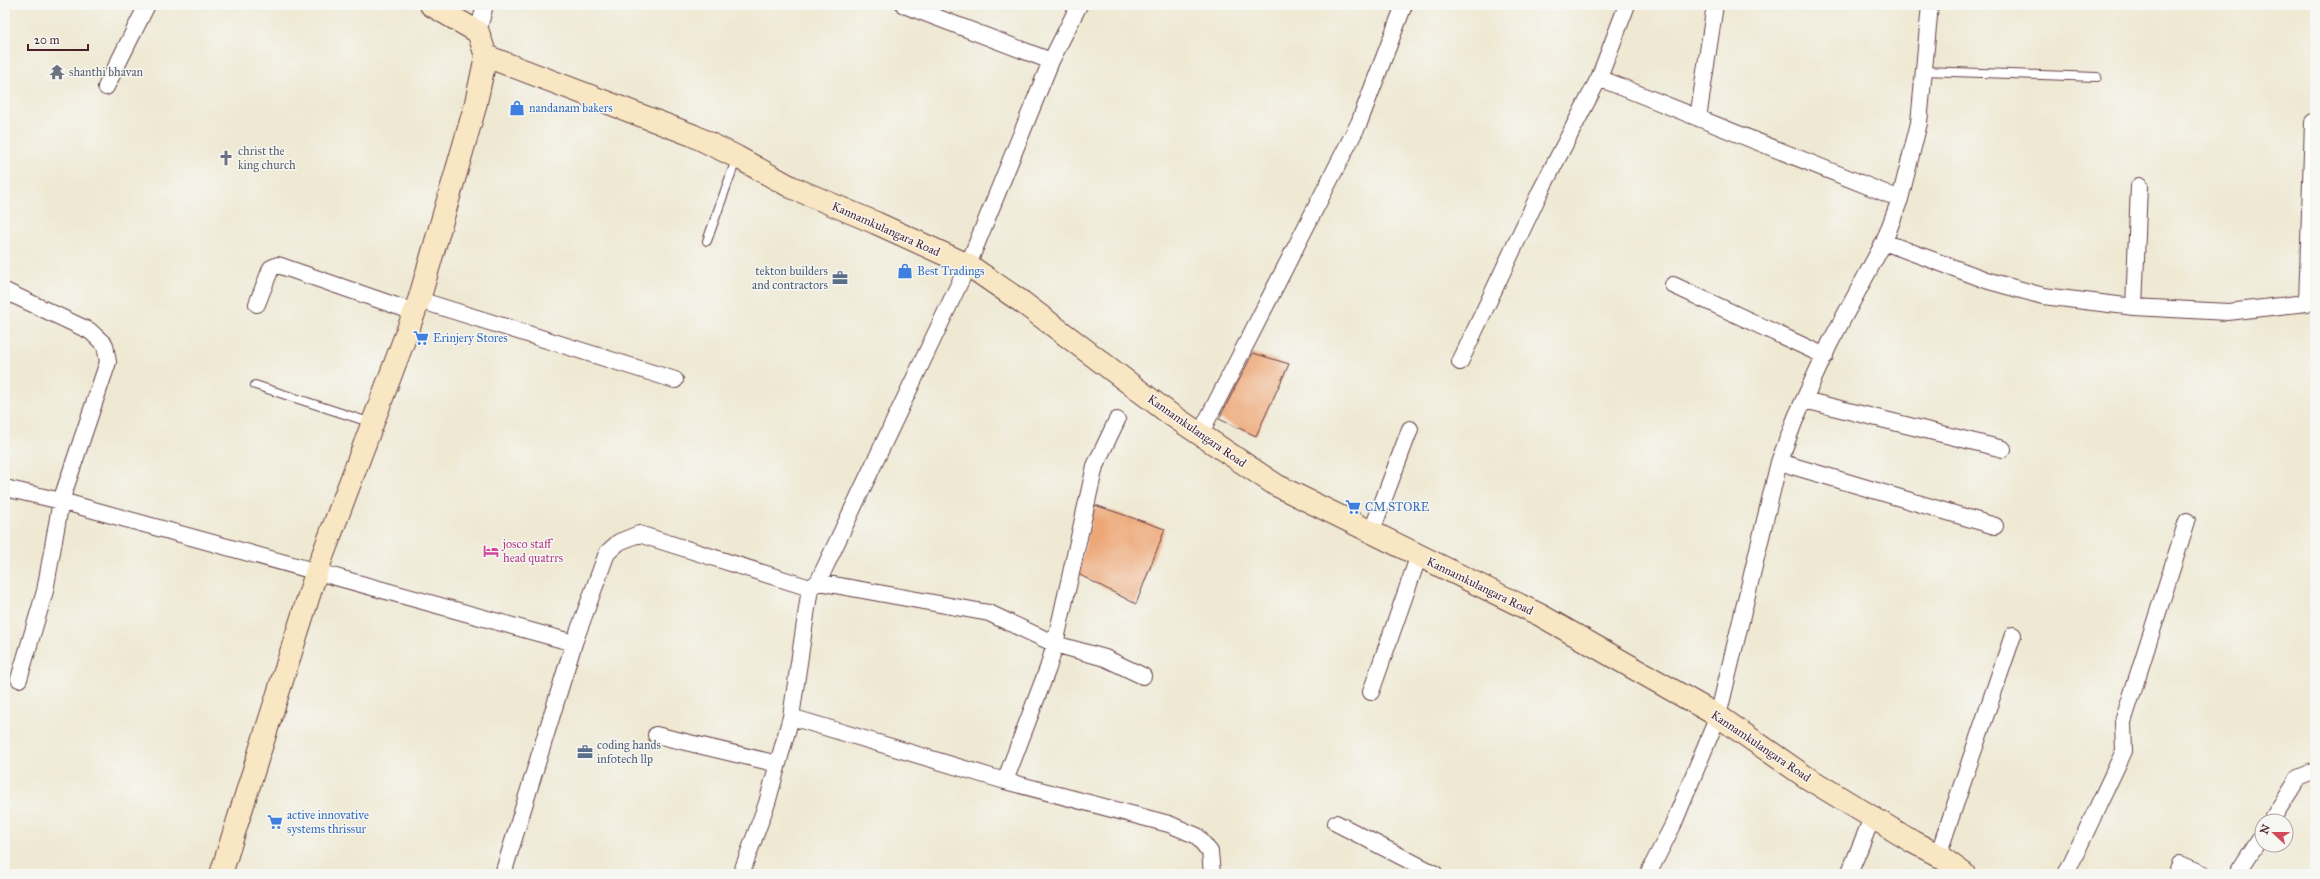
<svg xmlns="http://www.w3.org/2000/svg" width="2320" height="879" font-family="'IM FELL Great Primer',serif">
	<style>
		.building { fill: #eda777 }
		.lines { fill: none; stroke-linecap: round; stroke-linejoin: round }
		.lane-casing { stroke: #633d44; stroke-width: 10 }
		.street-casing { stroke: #633d44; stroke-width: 18 }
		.secondary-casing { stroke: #633d44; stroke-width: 24 }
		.lane { stroke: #fff; stroke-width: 8 }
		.street { stroke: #fff; stroke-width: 16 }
		.secondary { stroke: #f9e7c3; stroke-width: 22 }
		.labels { text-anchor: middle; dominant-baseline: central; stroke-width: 3; stroke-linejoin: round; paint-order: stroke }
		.worship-label { font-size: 12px; fill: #5b616d; stroke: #f6f6f2; text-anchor: start }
		.shop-label { font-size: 12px; fill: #366cbe; stroke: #f6f6f2; text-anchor: start }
		.street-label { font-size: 12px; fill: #4a1f2b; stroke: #f6f6f2 }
		.service-label { font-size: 12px; fill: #4e5e75; stroke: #f6f6f2; text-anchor: end }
		.hotel-label { font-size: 12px; fill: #b23c85; stroke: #f6f6f2; text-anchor: start }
	</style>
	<rect width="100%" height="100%" fill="#f6f6f2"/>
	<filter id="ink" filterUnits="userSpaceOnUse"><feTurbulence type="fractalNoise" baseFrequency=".025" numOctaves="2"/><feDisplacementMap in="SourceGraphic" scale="8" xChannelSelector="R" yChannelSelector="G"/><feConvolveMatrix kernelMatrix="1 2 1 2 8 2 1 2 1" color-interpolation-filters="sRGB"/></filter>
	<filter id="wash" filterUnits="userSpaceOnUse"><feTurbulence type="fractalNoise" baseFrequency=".012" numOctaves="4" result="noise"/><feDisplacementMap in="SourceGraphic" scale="16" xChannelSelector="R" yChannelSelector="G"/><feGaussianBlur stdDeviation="0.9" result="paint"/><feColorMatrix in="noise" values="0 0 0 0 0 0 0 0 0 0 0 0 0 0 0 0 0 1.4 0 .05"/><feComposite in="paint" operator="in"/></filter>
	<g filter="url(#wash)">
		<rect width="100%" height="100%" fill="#efe9d3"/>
		<g id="blocks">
			<path class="building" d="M1253,353L1289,364L1256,436L1219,419Z
				M1095,505L1165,529L1136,604L1078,574Z"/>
		</g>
	</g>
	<g filter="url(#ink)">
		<use href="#blocks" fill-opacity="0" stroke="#633d44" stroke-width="1"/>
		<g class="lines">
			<defs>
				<path id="lane" d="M1923,71L2097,77
					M707,241L737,157
					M255,385L372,423"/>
				<path id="street" d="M904,5L1051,61
					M1627,5L1599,78L1900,199
					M478,32L485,5
					M106,87L147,5
					M1698,118L1715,5
					M1884,242L1989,281L2043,296L2134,307L2228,312L2315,302
					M1673,285L1825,356
					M5,291L90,331L105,345L108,362L61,501L45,591L19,679
					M419,300L675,380
					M2307,303L2313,122
					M257,304L271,268L278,265L414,312
					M2134,307L2139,186
					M1460,362L1540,192L1599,78
					M1804,400L2003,449
					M1117,420L1095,466L1055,644L1105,658L1143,676
					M1200,434L1359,123L1404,5
					M1779,462L1995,526
					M5,488L61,501L574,643
					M1371,533L1410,429
					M818,582L989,613L1055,644L1048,668L1005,781
					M810,588L791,717L1005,781L1169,824L1197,836L1210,852L1212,874
					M1371,692L1419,555
					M656,735L778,764
					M2271,821L2298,778L2315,771
					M1336,823L1435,874
					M1938,855L2013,635
					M503,874L574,643L607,553L619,542L639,534L810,588L818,582L968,265L1051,61L1079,5
					M741,874L767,803L791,717
					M1648,874L1673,825L1718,716L1779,462L1796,417L1830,343L1884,242L1900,199L1919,123L1930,5
					M1849,874L1872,818
					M2066,874L2124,751L2123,722L2187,521
					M2176,874L2180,864L2204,874
					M2237,874L2262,835"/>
				<path id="secondary" d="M486,56L692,135L737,157L791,187L876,223L968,265L1022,302L1170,414L1276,485L1540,615L1718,716L1806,777L1913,842L1938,855L1964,874
					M221,874L316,573L419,300L475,107L486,56L478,32L431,5"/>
			</defs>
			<use href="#lane" class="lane-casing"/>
			<use href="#street" class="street-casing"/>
			<use href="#secondary" class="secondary-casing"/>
			<use href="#lane" class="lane"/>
			<use href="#street" class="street"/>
			<use href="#secondary" class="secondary"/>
		</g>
	</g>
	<defs>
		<symbol id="temple-bare" viewBox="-9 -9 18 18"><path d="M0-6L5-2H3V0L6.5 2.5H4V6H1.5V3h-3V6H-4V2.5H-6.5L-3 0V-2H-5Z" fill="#6b7280" stroke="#f6f6f2" stroke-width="2.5" paint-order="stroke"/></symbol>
		<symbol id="shop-bare" viewBox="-9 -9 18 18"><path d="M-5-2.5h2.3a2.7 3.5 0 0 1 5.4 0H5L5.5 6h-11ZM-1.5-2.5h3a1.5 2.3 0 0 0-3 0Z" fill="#3f7fe0" stroke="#f6f6f2" stroke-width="2.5" paint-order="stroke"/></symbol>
		<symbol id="church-bare" viewBox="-9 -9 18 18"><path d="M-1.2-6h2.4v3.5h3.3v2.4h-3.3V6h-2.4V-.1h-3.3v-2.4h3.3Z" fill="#6b7280" stroke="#f6f6f2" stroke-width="2.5" paint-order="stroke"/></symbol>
		<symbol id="office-bare" viewBox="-9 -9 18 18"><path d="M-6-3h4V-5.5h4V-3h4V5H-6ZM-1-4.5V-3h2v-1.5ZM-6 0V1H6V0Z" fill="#5c6f8a" stroke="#f6f6f2" stroke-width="2.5" paint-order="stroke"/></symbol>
		<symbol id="supermarket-bare" viewBox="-9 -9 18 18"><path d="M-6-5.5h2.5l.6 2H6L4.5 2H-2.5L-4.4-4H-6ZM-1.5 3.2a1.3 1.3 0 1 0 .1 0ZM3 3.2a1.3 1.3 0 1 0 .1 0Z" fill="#3f7fe0" stroke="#f6f6f2" stroke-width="2.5" paint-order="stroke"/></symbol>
		<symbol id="hotel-bare" viewBox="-9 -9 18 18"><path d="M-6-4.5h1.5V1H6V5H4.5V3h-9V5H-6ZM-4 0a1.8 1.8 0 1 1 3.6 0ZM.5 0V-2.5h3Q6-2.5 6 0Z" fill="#d1479c" stroke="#f6f6f2" stroke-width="2.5" paint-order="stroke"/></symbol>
	</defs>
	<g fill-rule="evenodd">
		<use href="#temple-bare" x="46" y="61" width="22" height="22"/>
		<use href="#shop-bare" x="506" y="97" width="22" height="22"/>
		<use href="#church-bare" x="215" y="147" width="22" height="22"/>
		<use href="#shop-bare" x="894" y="260" width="22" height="22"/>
		<use href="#office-bare" x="829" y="267" width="22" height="22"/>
		<use href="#supermarket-bare" x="410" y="327" width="22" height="22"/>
		<use href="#supermarket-bare" x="1342" y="496" width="22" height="22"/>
		<use href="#hotel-bare" x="480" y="540" width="22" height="22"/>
		<use href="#office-bare" x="574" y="741" width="22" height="22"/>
		<use href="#supermarket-bare" x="264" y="811" width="22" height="22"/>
	</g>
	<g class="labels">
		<g class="worship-label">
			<text x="69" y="72">shanthi bhavan</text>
			<text x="238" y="151">christ the<tspan x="238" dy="14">king church</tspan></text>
		</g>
		<g class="shop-label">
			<text x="529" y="108">nandanam bakers</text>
			<text x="917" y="271">Best Tradings</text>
			<text x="433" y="338">Erinjery Stores</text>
			<text x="1365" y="507">CM STORE</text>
			<text x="287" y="815">active innovative<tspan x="287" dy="14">systems thrissur</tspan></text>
		</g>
		<g class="street-label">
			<text transform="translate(886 229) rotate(24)">Kannamkulangara Road</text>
			<text transform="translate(1197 431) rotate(35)">Kannamkulangara Road</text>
			<text transform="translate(1480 586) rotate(26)">Kannamkulangara Road</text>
			<text transform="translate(1761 746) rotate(34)">Kannamkulangara Road</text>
		</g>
		<g class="service-label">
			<text x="828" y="271">tekton builders<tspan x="828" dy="14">and contractors</tspan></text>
			<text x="597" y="745" text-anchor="start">coding hands<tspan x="597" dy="14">infotech llp</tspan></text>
		</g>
		<g class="hotel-label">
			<text x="503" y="544">josco staff<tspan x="503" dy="14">head quatrrs</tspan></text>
		</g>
	</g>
	<rect width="2320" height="879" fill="none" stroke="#f6f6f2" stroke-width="20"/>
	<g transform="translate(2274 833) rotate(292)"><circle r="19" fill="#f6f6f2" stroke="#b1a0a2"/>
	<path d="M0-3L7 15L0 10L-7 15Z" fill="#d1495b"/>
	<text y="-6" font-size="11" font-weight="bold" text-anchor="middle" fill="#4a1f2b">N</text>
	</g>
	<path d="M28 44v6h60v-6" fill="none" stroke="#4a1f2b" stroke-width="2"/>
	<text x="34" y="44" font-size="12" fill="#4a1f2b" stroke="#f6f6f2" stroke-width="3" paint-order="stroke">20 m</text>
</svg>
